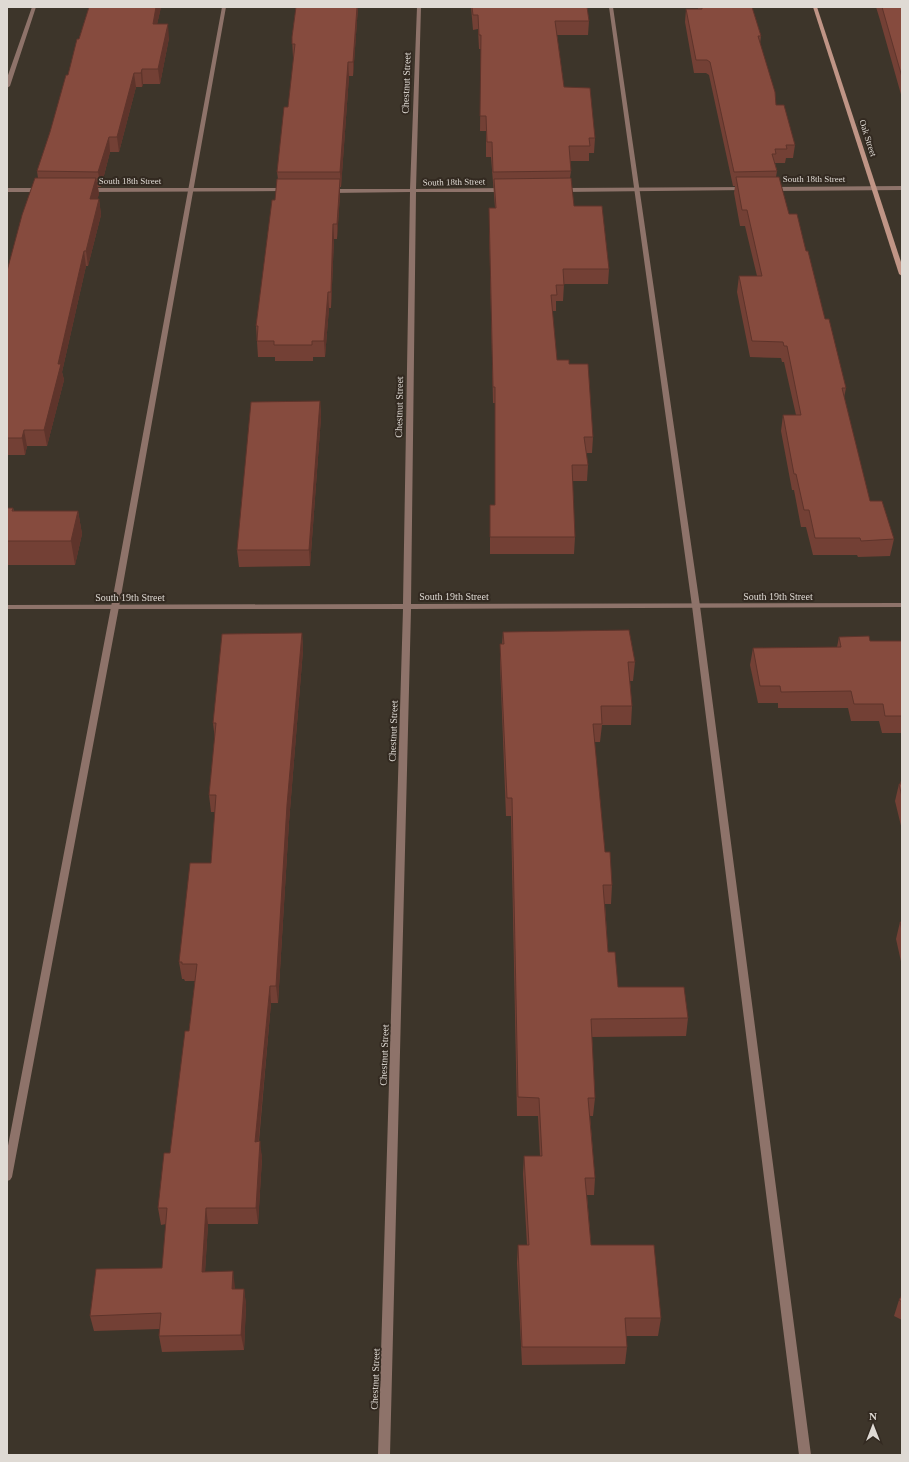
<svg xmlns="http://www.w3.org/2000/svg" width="909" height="1462" font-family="Georgia,serif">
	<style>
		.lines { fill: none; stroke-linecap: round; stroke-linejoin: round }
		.lane { fill: #8e736a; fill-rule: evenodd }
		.street { fill: #8e736a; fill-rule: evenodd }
		.secondary { fill: #c09586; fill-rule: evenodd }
		.wall { fill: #734035 }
		.shaded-wall { fill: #5e342b }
		.building { fill: #864b3e; stroke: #5e342b }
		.labels { text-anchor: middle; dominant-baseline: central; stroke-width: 4; stroke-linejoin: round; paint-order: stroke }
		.far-street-label { font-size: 9px; fill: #dfdad4; stroke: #332a21 }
		.street-label { font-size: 10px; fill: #dfdad4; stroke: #332a21 }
	</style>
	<rect width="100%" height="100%" fill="#3d352a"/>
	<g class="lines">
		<path class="lane" d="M222,7H226L119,607L12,1177L10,1180L7,1181V1151L111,607Z
			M609,7H613L700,606L811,1455H799L692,606Z"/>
		<path class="street" d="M32,7H36L10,86L7,88V78Z
			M417,7H421L416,189L503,188L506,190L503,192H416L411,604L902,603V607L411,609L390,1455H378L403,609H7V605L403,604L410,192L331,193L328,191L331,189H410Z
			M902,186V190L771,191L768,189L771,187Z
			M745,187L748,189L747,190L563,192L560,190L563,188Z
			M7,188H41L44,190L41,192H7Z
			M285,188L287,189V191L89,192L86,190L89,188Z"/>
		<path class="secondary" d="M813,7H817L902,265V276L899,274Z"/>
	</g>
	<path class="wall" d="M89,7H161L157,24L169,38L160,84H143L142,87H136L119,152H110L101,187H98L99,194L97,199H99L101,215L88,266H86L62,372L64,380L47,446H27L25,455H7V271L38,178L37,171L50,132Z
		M296,7H358L353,76H349L341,187H340V194L337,239H334L331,308H329L325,357H313V361H275V357H258L256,326L278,179L277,172L288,107L294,58H293L292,37Z
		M471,7H587L589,21L588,35H557L564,87L595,138L594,153H589V161H570L571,171L570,178L574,206L609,269L608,284H564L563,301H556V311H552L557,360L569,364L593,437L592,453H586L588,465L587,481H572L575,537L574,554H490V505H495V403H493L489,224V208H495L491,157H486V131H480L481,49H479L478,29L473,30Z
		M698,7H752L761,36L760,44L776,105L795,145L793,158H786L785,163H775L777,171L776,177L789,214L806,251L825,319L846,388L844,398L870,501L894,539L890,556L858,557L857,555H813L806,527H801L794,490H792L781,431L783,415H796L784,362H782L781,358L750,357L737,292L739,276H757L745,226H740L734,193L735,186H733L709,75L706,73H694L685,22L686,9H698Z
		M876,7H902V98L880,20Z
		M320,401L321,417L310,566L239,567L237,550Z
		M7,508H13L14,511H78L82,534L75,565H7Z
		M503,632L635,662L633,681H630L632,706L631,725H602L600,742H594L605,852L612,885L611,904H605L608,952L618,987L688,1018L686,1036L592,1037L595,1098L593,1116H590L595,1178L594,1195H587L591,1245L661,1318L658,1336H626L627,1347L625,1364L522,1365L517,1263L518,1245H527L523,1174L524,1156H540L538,1116H517L511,816H506L500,663V644H502Z
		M302,633L303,650L289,822L278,1003H271L259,1141L262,1158L258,1224H208L205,1272L235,1287V1289H244L246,1305L244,1350L162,1352L159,1336L160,1329L94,1331L90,1316L162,1268L166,1224L161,1225L158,1208L170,1153L189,1031L195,981H185L184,979H182L179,962L211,863L215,812H211L209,795L215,740L213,723Z
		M839,637L870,641H902V733H882L879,721H851L848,708H778V703H758L750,665L753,648L837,647Z
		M901,781H902V830L895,801L899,784H900Z
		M900,922H902V966L896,939Z
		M902,1295V1320L894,1316L899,1300Z"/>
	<path class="shaded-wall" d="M156,7H161L154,38L153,24Z
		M357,7H358L353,76V62Z
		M168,24L169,38L160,84L158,69Z
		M348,62L349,76L341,187L340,172Z
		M142,69L143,84L142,87L141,73Z
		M134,73L136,87L119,152L117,137Z
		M109,137L110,152L101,187L98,172Z
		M96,178L99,194L93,215L90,199Z
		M340,179V194L337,239V224Z
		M99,199L101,215L88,266L86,251Z
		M333,224L334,239L331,308V292Z
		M84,251L86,266L62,372L64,380L47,446L44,430L58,364Z
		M328,292L329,308L325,357L324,341Z
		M320,401L321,417L310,566L309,550Z
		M24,430L27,446L25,455L22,438Z
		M78,511L82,534L75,565L71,541Z
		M302,633L303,650L289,822L278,1003L276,986L287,805Z
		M270,986L271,1003L257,1158L255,1142Z
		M260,1141L262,1158L258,1224L256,1208Z
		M206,1208L208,1224L204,1288L202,1272Z
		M233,1271L235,1287L234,1305L232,1289Z
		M244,1289L246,1305L244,1350L241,1335Z"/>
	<path class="building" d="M89,7H156L153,24H168L158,69H142L141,73H134L117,137H109L98,172L37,171L50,132L66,75H68L77,39H79Z
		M296,7H357L353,62H348L340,172H277L284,107H288L295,44H292V37Z
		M472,7H587L589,21H555L564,87L590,88L595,138H589L590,146H569L571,171L493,172L492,142H487L486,116H480L481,35H479L478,15H473Z
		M702,7H752L761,36H758L775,92L776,105H784L795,145H786L787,149H775L776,154H772L777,171L734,172L710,62L707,60H696L686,9H702Z
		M882,7H902V77Z
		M736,177H779L789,214H797L806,251H808L825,319H829L846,388H842L870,501H882L894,539L861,541L860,538H815L809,510H804L796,474H794L783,415H801L787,346H784L783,342L752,341L739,276H762L747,210H742Z
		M35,178H96L90,199H99L86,251H84L58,364H61L44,430H24L22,438H7V271L22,215Z
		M571,178L574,206H602L609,269H563L564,285H556L557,295H551L557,360H569V364H588L593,437H584L588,465H572L575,537H490V505H495V387H493L489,208H496L494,179Z
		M277,179H340L337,224H333L331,292H328L324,341H312V345H274V341H257L258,326H256L272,200H275Z
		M320,401L309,550H237L251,402Z
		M7,508H13L12,511H78L71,541H7Z
		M629,630L635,662H628L632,706H601L602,724H593L605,852H610L612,885H603L608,952H615L618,987H684L688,1018L591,1019L595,1098H588L595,1178H585L591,1245H654L661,1318H625L627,1347H522L518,1245H529L524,1156H542L539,1098L518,1097L512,798H507L500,644H504L503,632Z
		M302,633L287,805L276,986H270L255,1142L260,1141L256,1208H206L202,1272L233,1271L232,1289H244L241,1335L159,1336L161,1313L90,1316L96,1269L162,1268L167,1208H158L164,1153H170L185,1031H189L197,964H182V962H179L190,863H211L216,795H209L216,723H213L222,634Z
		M869,636L870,641H902V716H885L883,704H854L851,691L781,692L780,686H760L753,648L841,647L839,637Z
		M901,781H902V797L899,784H902Z
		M900,922H902V930Z
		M902,1295V1302L899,1300Z"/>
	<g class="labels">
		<g class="far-street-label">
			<text transform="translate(868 138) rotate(72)">Oak Street</text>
			<text x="814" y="179">South 18th Street</text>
			<text x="130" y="181">South 18th Street</text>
			<text transform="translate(454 182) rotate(-1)">South 18th Street</text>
		</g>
		<g class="street-label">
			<text transform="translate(406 83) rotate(-88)">Chestnut Street</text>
			<text transform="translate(399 407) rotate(-89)">Chestnut Street</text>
			<text x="454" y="596">South 19th Street</text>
			<text x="778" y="596">South 19th Street</text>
			<text x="130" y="597">South 19th Street</text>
			<text transform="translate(393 731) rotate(-88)">Chestnut Street</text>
			<text transform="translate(384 1055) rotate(-88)">Chestnut Street</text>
			<text transform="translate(375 1379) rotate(-88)">Chestnut Street</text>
		</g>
	</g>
	<rect width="909" height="1462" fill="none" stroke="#dfdad4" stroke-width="16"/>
	<g transform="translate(873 1426)" stroke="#332a21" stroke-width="3" paint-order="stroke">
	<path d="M0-3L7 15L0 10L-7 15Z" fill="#dfdad4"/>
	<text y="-6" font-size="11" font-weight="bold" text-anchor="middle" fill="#dfdad4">N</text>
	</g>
</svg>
